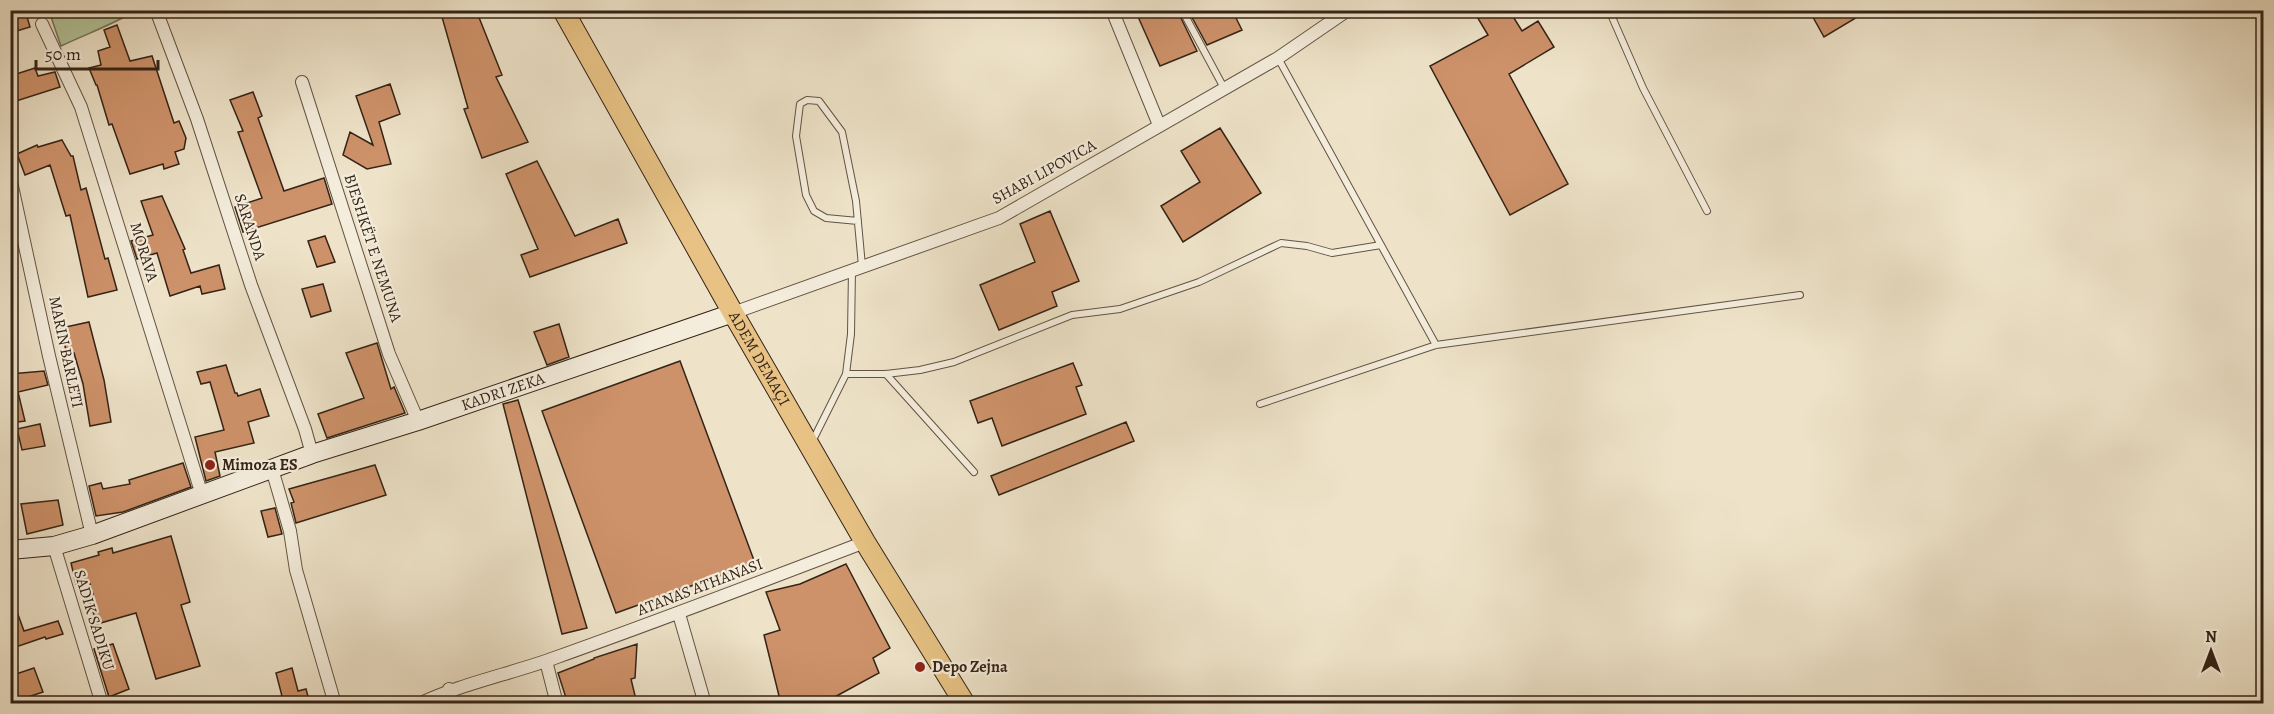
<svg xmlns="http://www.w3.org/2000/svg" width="2274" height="714" font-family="Alegreya,serif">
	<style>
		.green { fill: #b3c59a; stroke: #747458; stroke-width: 1.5 }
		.building { fill: #ce926a; stroke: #342316; stroke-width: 1.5 }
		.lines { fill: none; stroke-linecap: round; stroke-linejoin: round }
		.lane-casing { stroke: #625343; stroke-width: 8 }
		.street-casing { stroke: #625343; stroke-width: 14 }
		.secondary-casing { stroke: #342316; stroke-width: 20 }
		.primary-casing { stroke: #342316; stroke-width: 22 }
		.lane { stroke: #f4eddc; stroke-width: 6 }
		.street { stroke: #f4eddc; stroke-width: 12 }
		.secondary { stroke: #f4eddc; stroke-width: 18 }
		.primary { stroke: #e7c284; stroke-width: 20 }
		.poi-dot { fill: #8f2418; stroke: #f4eddc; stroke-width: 2 }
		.labels { text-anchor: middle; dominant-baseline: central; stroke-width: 4.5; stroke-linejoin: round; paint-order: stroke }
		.street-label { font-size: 16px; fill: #342316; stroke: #f4eddc }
		.poi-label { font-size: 16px; font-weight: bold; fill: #342316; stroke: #f4eddc; text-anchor: start }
	</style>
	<rect width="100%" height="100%" fill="#eee3c9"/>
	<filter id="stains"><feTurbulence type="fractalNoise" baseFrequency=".00333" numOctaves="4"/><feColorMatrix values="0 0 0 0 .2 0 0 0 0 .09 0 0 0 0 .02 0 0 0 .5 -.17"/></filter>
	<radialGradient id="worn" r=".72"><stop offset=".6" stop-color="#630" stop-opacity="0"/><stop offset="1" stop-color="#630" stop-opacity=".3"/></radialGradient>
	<path class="green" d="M49,11V10L135,11C112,25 86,34 61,46Z"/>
	<path class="building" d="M10,10H25L30,27L10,33Z
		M461,10H476L502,75L496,77L528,142L482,158L464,109L468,108L442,17Z
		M1135,10H1177L1197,51L1160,66Z
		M1188,10H1232L1242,30L1207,45Z
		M1473,10H1509L1522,31L1538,21L1554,47L1509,74L1568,184L1510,215L1430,66L1488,35Z
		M1809,10H1869L1824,37Z
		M117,25L130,61L152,56L174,123L179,121L186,138L184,149L175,152L179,164L164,169L163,164L130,174L112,124L109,125L97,85H96L89,68L101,65L98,51L110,47L104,30Z
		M35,68L38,76L55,72L60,87L10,103V76Z
		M390,84L400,114L379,122L391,164L367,169L343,155L350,132L373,145L356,96Z
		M253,92L262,116L258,118L284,191L324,178L332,204L243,232L235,207L262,198L238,132L243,131L230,100Z
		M1220,128L1261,193L1183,242L1161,206L1200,182L1181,151Z
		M62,140L71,156H73L81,190L86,188L105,259L108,258L117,290L88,297L70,215L66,216L50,165L25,175L17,154L37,145L38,147Z
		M537,161L575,236L618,219L627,243L530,277L521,255L538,249L506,174Z
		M162,196L185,249L183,250L191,273L219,265L225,289L202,294L200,286L170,296L157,253L137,259L131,241L153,235L141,201Z
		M1050,211L1079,281L1052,292L1057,306L999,330L980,285L1035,262L1020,224Z
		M325,236L335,262L317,267L308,241Z
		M323,284L331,311L311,317L302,289Z
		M89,322L104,380L111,422L90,426L83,384L74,353L67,355L61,328Z
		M559,324L569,357L547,365L534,332Z
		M377,343L391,389L394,387L405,413L327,438L318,414L364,398L346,353Z
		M680,361L755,563L616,613L542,411Z
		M1073,363L1082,385L1076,387L1086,414L1002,446L992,418L978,423L970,401Z
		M226,365L235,393H237L238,396L260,389L269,416L248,422L254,443L215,452L220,476L206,481L195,437L224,430L210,382L201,384L197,372Z
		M44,371L48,385L18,392L25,421L10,423V374Z
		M518,400L587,628L562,634L503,404Z
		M1126,422L1134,441L999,495L991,476Z
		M40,424L45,446L22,450L17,429Z
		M183,463L191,487L123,512L96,516L89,486L101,483L103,489L130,484L129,480Z
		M375,465L386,495L296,523L291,503L294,502L289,489Z
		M58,500L63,525L27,534L21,504Z
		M275,508L282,534L268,537L261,511Z
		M171,536L190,602L181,605L200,666L156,679L136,613L97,624L88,596L93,594L89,581L76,584L71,563L99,555L98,552L112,548L113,553Z
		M846,564L890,648L873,658L879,673L831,699L832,704H781L764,635L780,630L766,592L800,584Z
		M10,598H12L24,631L58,621L63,634L46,639L45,637L10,649Z
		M113,644L129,689L109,697L94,649Z
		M637,644L635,678L631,679L637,704H568L558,673L594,659V658Z
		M34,668L43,692L10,703V676Z
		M292,668L298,691L306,689L310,704H269V700L282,696L276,673Z"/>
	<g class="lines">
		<defs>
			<path id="lane" d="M1182,10L1224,88
				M1609,10L1643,88L1707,211
				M1278,58L1436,345
				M858,221L826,218L814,211L806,195L796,136L800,104L807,100L819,101L842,132L856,201L862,266
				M846,374H886L920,370L954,362L1072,315L1120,309L1199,282L1281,243L1307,246L1332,253L1381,245
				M886,374L974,472
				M1260,404L1436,345L1800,295
				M811,444L846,374L851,334L852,270"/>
			<path id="street" d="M156,10L197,119L251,285L305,429L312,454
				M1112,10L1159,125
				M42,24L81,107L202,495
				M302,82L389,354L418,421
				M10,177L49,356L92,535
				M733,313L999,218L1278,58L1348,10
				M272,469L290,531L296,570L335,704
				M54,546L102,704
				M679,614L705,704
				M546,661L557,704
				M449,689L452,704
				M419,704C463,683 511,674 557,657C661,620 763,581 865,542"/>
			<g id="secondary">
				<path id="s1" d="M10,550L54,546L92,535L312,454L418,421L733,313"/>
			</g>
			<g id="primary">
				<path id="s2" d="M563,10L733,313L865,542L965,704"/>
			</g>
		</defs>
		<use href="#lane" class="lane-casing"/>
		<use href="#street" class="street-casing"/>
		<use href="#secondary" class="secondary-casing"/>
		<use href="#primary" class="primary-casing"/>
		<use href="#lane" class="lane"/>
		<use href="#street" class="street"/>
		<use href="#secondary" class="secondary"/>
		<use href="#primary" class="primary"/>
	</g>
	<g class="poi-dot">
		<circle cx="210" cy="465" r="6"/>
		<circle cx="920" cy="667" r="6"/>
	</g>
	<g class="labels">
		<g class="street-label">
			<text transform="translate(1044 172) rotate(-29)">SHABI LIPOVICA</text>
			<text transform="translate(250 227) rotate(72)">SARANDA</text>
			<text transform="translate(373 248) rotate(72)">BJESHKËT E NEMUNA</text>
			<text transform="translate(144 252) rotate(73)">MORAVA</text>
			<text transform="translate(66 352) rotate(78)">MARIN BARLETI</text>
			<text stroke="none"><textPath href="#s2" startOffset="400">ADEM DEMAÇI</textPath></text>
			<text stroke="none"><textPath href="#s1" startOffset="519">KADRI ZEKA</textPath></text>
			<text transform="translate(700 587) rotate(-21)">ATANAS ATHANASI</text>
			<text transform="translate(94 620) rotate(73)">SADIK SADIKU</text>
		</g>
		<g class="poi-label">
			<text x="222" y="465">Mimoza ES</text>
			<text x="932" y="667">Depo Zejna</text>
		</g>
	</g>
	<rect width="2274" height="714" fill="none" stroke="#eee3c9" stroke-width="36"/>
	<rect x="12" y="12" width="2250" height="690" fill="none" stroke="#342316" stroke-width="3"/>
	<rect x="18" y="18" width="2238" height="678" fill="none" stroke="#342316" stroke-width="1.5"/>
	<g transform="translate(2211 651)" stroke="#f4eddc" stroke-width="4.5" paint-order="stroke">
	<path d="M0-4.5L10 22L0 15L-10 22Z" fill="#342316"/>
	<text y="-9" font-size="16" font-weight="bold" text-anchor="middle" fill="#342316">N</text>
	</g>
	<path d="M36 60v9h122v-9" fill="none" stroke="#342316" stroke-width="3"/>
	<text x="45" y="60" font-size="18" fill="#342316" stroke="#f4eddc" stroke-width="4.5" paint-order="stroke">50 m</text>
	<rect width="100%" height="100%" filter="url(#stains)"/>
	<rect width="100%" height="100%" fill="url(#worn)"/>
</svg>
